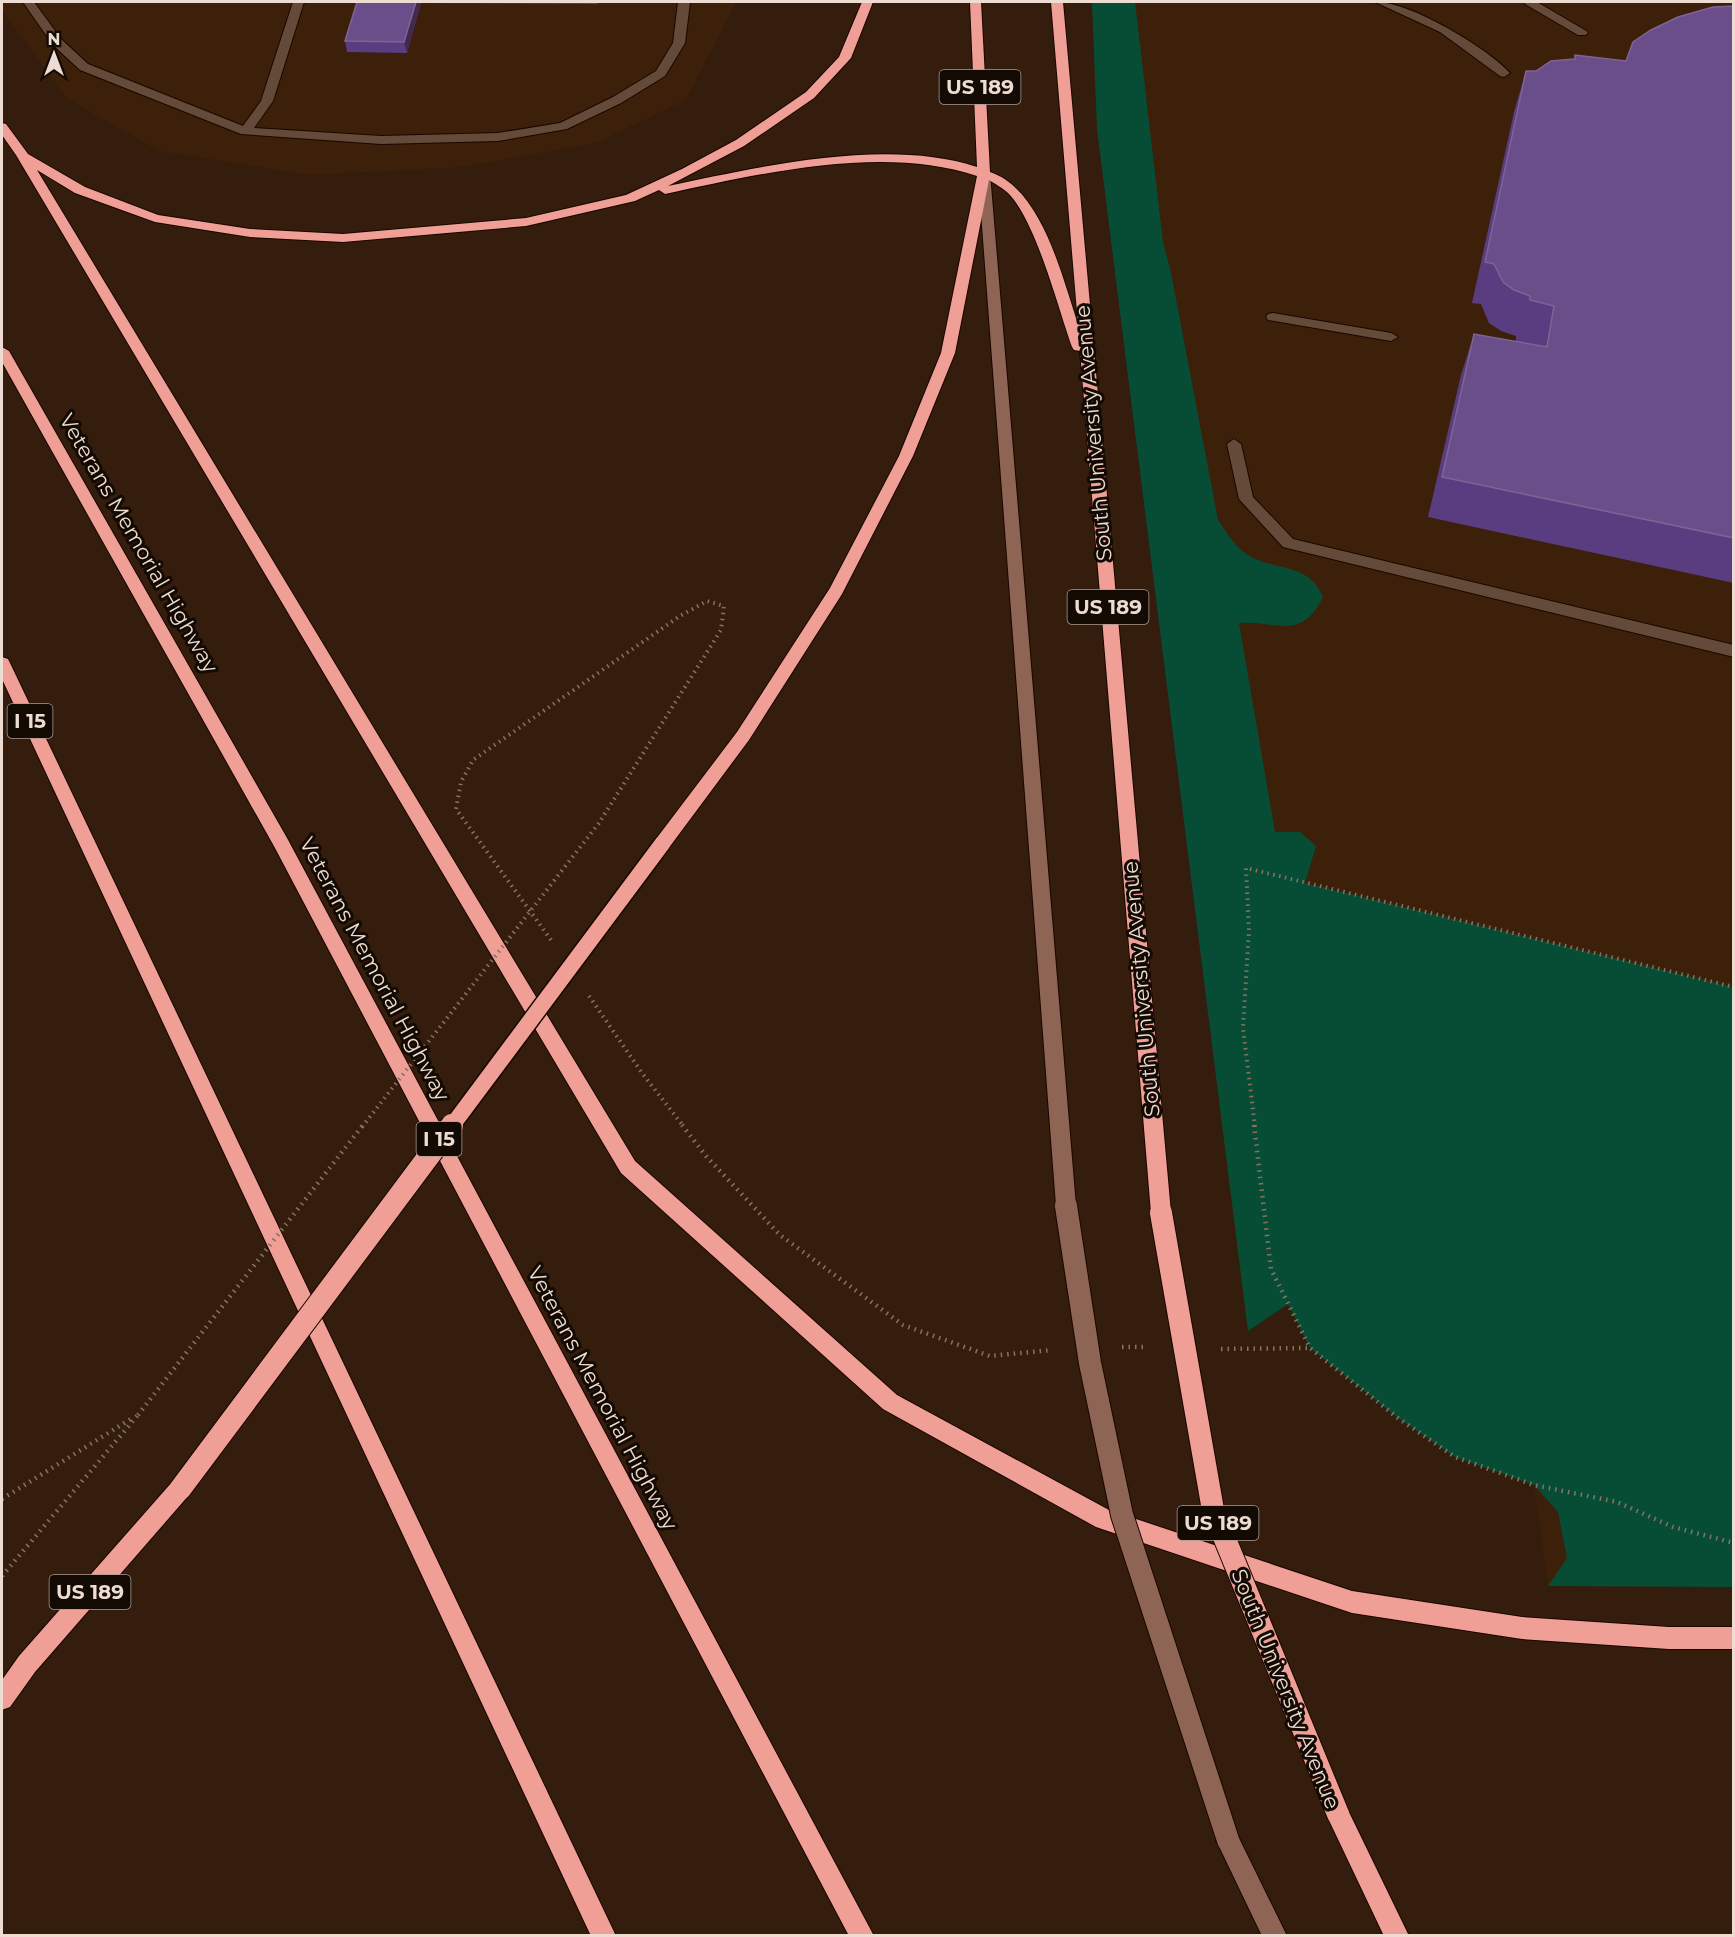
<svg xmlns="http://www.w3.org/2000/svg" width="1735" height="1937" font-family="Montserrat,sans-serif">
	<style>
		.built { fill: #3d200a }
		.green { fill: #074d35 }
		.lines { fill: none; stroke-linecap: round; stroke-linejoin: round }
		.lane-casing { stroke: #1a0600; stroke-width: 2 }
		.secondary-casing { stroke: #1a0600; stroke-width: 2 }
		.highway-casing { stroke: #1a0600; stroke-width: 2 }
		.path-far1 { stroke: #877364; stroke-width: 4; stroke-dasharray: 1.5 4.5; stroke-linecap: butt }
		.path { stroke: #877364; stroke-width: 4.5; stroke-dasharray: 1.5 5; stroke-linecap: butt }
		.lane { fill: #644a38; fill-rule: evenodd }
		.secondary { fill: #8e6454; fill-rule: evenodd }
		.highway { fill: #f09f96; fill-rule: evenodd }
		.secondary-bridge-casing { stroke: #1a0600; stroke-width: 24; stroke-linecap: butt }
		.highway-bridge-far1-casing { stroke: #1a0600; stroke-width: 19; stroke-linecap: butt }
		.highway-bridge-casing { stroke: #1a0600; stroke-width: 24; stroke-linecap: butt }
		.path-bridge-far1 { stroke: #877364; stroke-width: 4; stroke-dasharray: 1.5 4.5; stroke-linecap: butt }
		.path-bridge { stroke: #877364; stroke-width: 4.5; stroke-dasharray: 1.5 5; stroke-linecap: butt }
		.secondary-bridge { stroke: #8e6454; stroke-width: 22 }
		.highway-bridge-far1 { stroke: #f09f96; stroke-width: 16 }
		.highway-bridge { stroke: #f09f96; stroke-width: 22 }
		.wall { fill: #5a3d81 }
		.shaded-wall { fill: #44294f }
		.building { fill: #6a4e8a; stroke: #7e6495; stroke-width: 1.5 }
		.labels { text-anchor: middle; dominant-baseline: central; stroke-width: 6; stroke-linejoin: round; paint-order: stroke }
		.shield { fill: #140a04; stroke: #ab9d94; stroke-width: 1.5 }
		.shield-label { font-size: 20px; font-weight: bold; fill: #ecdcd1 }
		.street-label { font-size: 21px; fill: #ecdcd1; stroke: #140a04 }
	</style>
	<rect width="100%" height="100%" fill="#341d0c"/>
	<path class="built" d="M2,2H736L686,100L596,143L462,167L310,175L159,151L66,98L2,10Z
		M1092,2H1733V1587L1548,1586L1534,1485L1310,1348L1288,1304L1248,1331L1097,129Z"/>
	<path class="green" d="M1092,2H1135L1163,242L1171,273L1218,520C1225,530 1232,542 1241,550C1269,574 1307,558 1323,597C1301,641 1278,621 1239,623L1275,832H1300L1316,846L1305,883L1733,987V1587L1548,1586L1567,1558L1558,1512L1534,1485L1455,1457L1398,1418L1310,1348L1288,1304L1248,1331L1097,129Z"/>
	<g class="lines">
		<defs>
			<path id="lane" d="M23,2H34L61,39L88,64L243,126L261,101L293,2H304L273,101L254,128L381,136L498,133L560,123L613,97L656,71L673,43L678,2H690L685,43L665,76L621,103L567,129L498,141L381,144L241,134L80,70L53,45Z
				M1375,2C1407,0 1488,48 1510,73L1504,77L1500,76L1440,32Z
				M1524,2H1537L1588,32L1586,35H1578L1525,4Z
				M1273,313L1391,333L1398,337L1391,341L1268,320L1266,317L1268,314Z
				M1234,439L1241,444L1253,497L1293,539L1734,645V657L1283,547L1239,499L1227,444Z"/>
			<path id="secondary" d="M984,169L990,173L1076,1206L1073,1212L1066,1215L1059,1212L1056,1206L978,173Z
				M1228,1828L1236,1832L1287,1936H1262L1216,1840L1220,1832Z"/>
			<path id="highway" d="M862,2H873L851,58L814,98L744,146L668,186C759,167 886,137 977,167L970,2H981L990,172C1042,189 1062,277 1078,324L1051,2H1063L1171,1213L1168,1219L1161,1222L1154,1219L1151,1213L1080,351L1074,350L1072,347C1058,308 1036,221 1008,193C1003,188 995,184 989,180L955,353L913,456L842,594L749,740L668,849L662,851L656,849L653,844L656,839L737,732L830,588L899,456L941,353L977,176C882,144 760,174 665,194L659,190L635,201L526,226L343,242L250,237L155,222L75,193L37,170L635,1161L897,1395L1109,1510L1352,1591L1522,1617L1669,1627H1734V1649H1669L1522,1639L1352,1613L1096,1527L883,1409L621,1173L16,155L2,135V123L6,124L28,154L85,187L158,215L250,229L343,234L526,218L626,195L682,169L736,140L806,92L839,57Z
				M2,347L9,351L287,838L874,1936H849L275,848L2,362Z
				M2,657L8,659L10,663L616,1936H591L2,679Z
				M181,1477L189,1481L192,1488L189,1495L35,1672L10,1707L2,1710V1680L19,1656L173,1481Z
				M1338,1802L1346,1806L1409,1936H1384L1326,1814L1330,1806Z"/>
		</defs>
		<use href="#lane" class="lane-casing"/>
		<use href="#secondary" class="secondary-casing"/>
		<use href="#highway" class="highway-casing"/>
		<path class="path-far1" d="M551,940L456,809L461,782L473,760L680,616L707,601L724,606L721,630L599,823
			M589,996L642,1073L684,1127
			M1255,1127L1243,1028L1249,930L1246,868L1734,987"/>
		<path class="path" d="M682,1125L706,1156L780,1235L903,1325L990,1356L1052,1350
			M1254,1125L1271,1269L1310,1348L1398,1418L1455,1457L1534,1485L1617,1502L1673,1527L1734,1543
			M1122,1347H1148
			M1221,1349L1310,1348
			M2,1499L134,1417
			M2,1576L138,1415"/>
		<use href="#lane" class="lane"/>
		<use href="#secondary" class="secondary"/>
		<use href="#highway" class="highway"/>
		<defs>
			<path id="secondary-bridge" d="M1066,1206L1090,1363L1122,1515L1228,1840"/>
			<path id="highway-bridge-far1" d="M451,1127L662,844"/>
			<path id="highway-bridge" d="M1161,1213L1213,1510L1338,1814
				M181,1488L452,1125"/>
		</defs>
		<use href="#secondary-bridge" class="secondary-bridge-casing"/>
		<use href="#highway-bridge-far1" class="highway-bridge-far1-casing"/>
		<use href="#highway-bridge" class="highway-bridge-casing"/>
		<path class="path-bridge-far1" d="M362,1127L599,823"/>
		<path class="path-bridge" d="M138,1415L363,1125"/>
		<use href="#secondary-bridge" class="secondary-bridge"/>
		<use href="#highway-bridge-far1" class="highway-bridge-far1"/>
		<use href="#highway-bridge" class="highway-bridge"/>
	</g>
	<path class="wall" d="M357,2H598V4L421,3L407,53L347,52L345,41Z
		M1734,6V583L1428,517L1461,375L1474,334L1532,345L1516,341V336L1501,331L1489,323L1481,304L1472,303L1514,112L1526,71H1536L1574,59L1575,55L1626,61Z"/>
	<path class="shaded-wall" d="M416,2H420L421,3L407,53L404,42Z"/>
	<path class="building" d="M357,2H416L404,42L345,41Z
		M1734,6V538L1442,477L1474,334L1547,347L1554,306L1530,300V296L1514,290L1503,282L1494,264L1485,262L1526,71H1536L1551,61L1575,59V55L1626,61L1633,42L1651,30L1678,17L1713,7Z"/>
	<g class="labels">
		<g class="shield">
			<rect x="939.5" y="70" width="81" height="34" rx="4.5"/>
			<rect x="1067.5" y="590" width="81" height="34" rx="4.5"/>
			<rect x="7.5" y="704" width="45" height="34" rx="4.5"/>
			<rect x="416.5" y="1122" width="45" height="34" rx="4.5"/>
			<rect x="1177.5" y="1506" width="81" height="34" rx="4.5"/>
			<rect x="49.5" y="1575" width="81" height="34" rx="4.5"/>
		</g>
		<g class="shield-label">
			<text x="980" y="87">US 189</text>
			<text x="1108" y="607">US 189</text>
			<text x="30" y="721">I 15</text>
			<text x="439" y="1139">I 15</text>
			<text x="1218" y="1523">US 189</text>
			<text x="90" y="1592">US 189</text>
		</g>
		<g class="street-label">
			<text transform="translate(1093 433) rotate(-95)">South University Avenue</text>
			<text transform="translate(139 543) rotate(60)">Veterans Memorial Highway</text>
			<text transform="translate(375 969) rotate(62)">Veterans Memorial Highway</text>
			<text transform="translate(1141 989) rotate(-95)">South University Avenue</text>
			<text transform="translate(603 1398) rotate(62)">Veterans Memorial Highway</text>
			<text transform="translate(1286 1689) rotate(68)">South University Avenue</text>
		</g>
	</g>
	<rect width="1735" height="1937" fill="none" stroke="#ecdcd1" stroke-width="6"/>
	<g transform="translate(54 54)" stroke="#140a04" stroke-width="4.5" paint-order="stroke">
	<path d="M0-4.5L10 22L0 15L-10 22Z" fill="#ecdcd1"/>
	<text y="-9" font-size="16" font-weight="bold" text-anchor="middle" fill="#ecdcd1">N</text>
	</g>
</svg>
